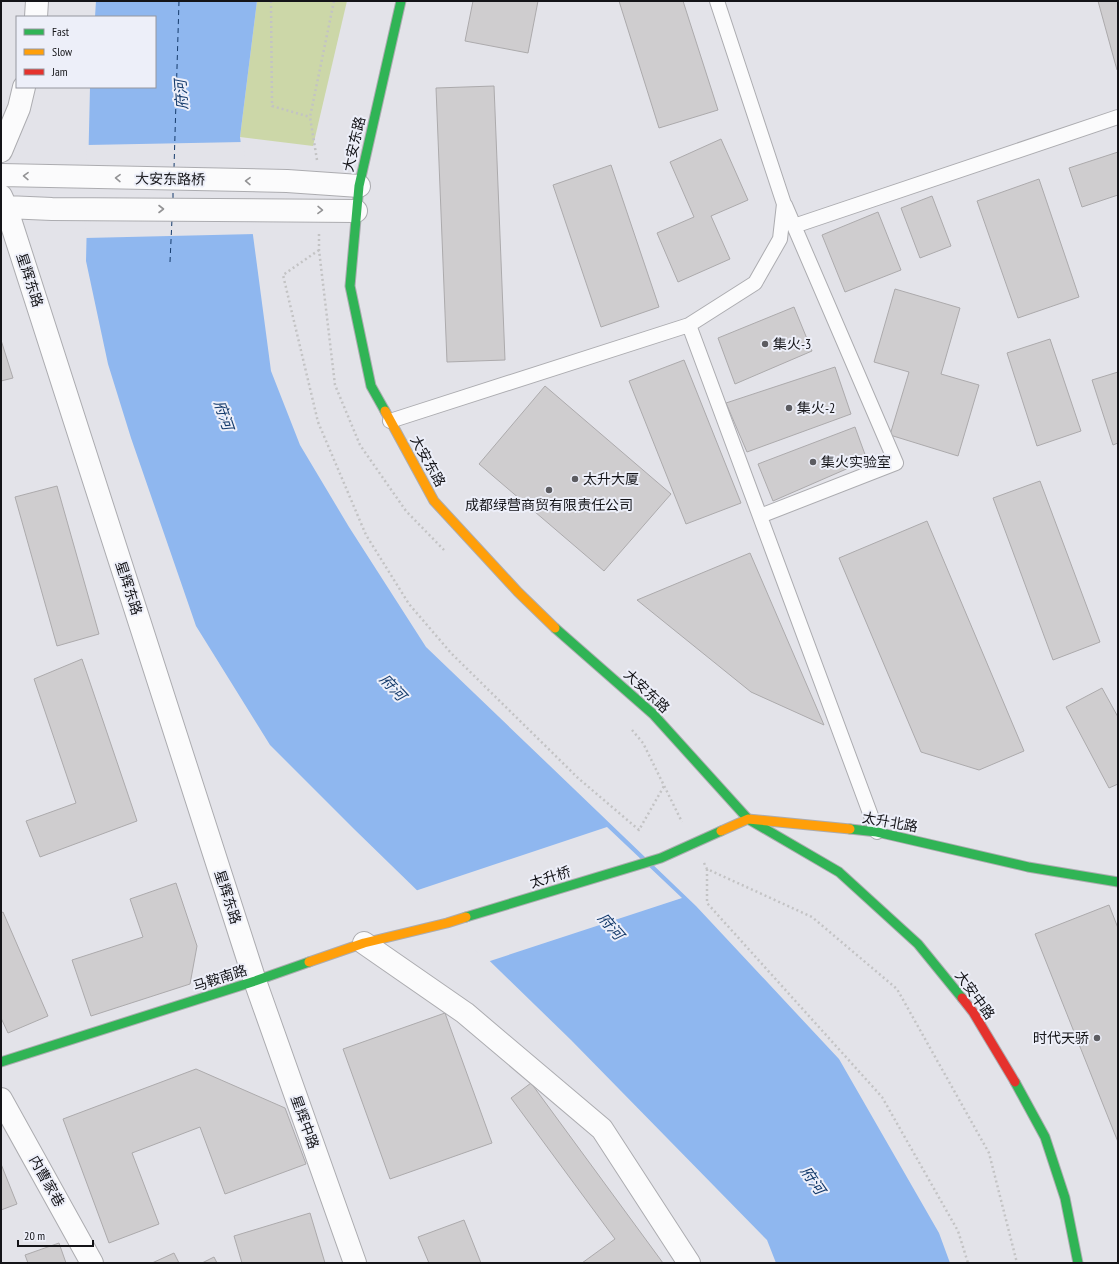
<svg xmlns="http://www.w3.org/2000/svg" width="1119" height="1264" font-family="'PT Sans Narrow','Noto Sans SC',sans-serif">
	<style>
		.green { fill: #ccd7a8 }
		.water { fill: #8fb7ef }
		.pier { fill: #e3e3e9 }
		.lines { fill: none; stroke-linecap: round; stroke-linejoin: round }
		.ferry { stroke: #153b6c; stroke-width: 1; stroke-dasharray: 5 4; stroke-linecap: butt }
		.building { fill: #cfcdcf; stroke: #acaaac }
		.lane-casing { stroke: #acacb0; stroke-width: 16 }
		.street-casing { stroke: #acacb0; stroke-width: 24 }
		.fast-casing { stroke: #acacb0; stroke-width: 11 }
		.slow-casing { stroke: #acacb0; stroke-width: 11 }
		.jam-casing { stroke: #acacb0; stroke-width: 11 }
		.path { stroke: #c3c3c4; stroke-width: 2.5; stroke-dasharray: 2 3; stroke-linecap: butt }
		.lane { stroke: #fbfbfc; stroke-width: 14 }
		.street { stroke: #fbfbfc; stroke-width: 22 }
		.fast { stroke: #30b455; stroke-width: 9 }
		.slow { stroke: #ff9f0a; stroke-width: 9 }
		.jam { stroke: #e5322d; stroke-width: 9 }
		.oneway { stroke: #939395 }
		.poi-dot { fill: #5c5c61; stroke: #edeff9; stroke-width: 1.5 }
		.labels { text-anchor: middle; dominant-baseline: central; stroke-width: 4; stroke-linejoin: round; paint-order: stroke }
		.street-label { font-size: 14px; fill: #141418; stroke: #edeff9 }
		.poi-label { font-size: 14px; fill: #141418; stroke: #edeff9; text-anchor: start }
		.water-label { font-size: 15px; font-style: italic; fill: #153b6c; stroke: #edeff9 }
	</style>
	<rect width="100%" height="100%" fill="#e3e3e9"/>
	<path class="green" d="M257,1H347L313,146L240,137Z"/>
	<path class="water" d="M96,1H257L240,137L271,371L300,445L349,527L426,647L696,906L839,1059L939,1233L950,1263H776L767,1240L571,1040L354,829L270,745L196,626L131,438L108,364L86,261L90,87H155V17H95Z"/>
	<path class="pier" d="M243,142L255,234L85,238L87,145Z
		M607,827L682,898L487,962L415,891Z"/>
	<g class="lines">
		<path class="ferry" d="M174,168L179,1
			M173,198V189
			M170,262L172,219"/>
	</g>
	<path class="building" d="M473,1H538L528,53L465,41Z
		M619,1H683L718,110L659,128Z
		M1098,1H1118V70H1117Z
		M494,86L505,360L447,362L436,88Z
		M721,139L748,200L711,216L730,259L678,282L657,233L694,217L670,162Z
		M1118,152V195L1082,207L1069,168Z
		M611,165L659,307L601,327L553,185Z
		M1039,179L1079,297L1018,318L977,201Z
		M932,196L951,246L920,258L901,208Z
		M878,212L901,270L845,292L822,235Z
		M895,289L960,308L941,374L979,385L958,456L890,435L909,372L874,362Z
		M794,307L812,351L735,384L718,338Z
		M1050,339L1081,431L1037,446L1007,353Z
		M1,340L13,378L1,381Z
		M684,360L741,503L686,524L629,381Z
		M835,367L851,414L747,452L726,403Z
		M1118,372V443L1113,445L1092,380Z
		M545,386L671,494L604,571L479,464Z
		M855,427L867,460L773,501L758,464Z
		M1040,481L1100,642L1053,660L993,498Z
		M57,486L99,634L57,646L15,497Z
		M927,521L1024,751L979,770L921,752L839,558Z
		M750,553L824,725L751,692L637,600Z
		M82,659L137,821L40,857L26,821L76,803L34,679Z
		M1102,688L1118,717V784L1109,788L1066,707Z
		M176,883L197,946L190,984L91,1016L72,960L143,937L130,899Z
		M1109,905L1118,928V1142L1035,934Z
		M3,912L48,1016L8,1033L1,1018V913Z
		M445,1013L492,1143L390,1179L343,1049Z
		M196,1069L285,1108L306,1164L225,1194L200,1127L132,1153L159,1224L109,1243L63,1119Z
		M531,1083L663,1263H582L615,1239L511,1098Z
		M1,1164L17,1204L1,1210Z
		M310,1213L325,1263H242L234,1236Z
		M464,1220L481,1263H429L418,1237Z
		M59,1243L66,1263H28L25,1255Z
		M174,1253L179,1263H152Z
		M214,1257L217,1263H202Z"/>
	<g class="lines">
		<defs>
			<path id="lane" d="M794,226L1118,117
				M689,325L877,832
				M390,421L689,325L755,283L780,239L784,204L717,1
				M760,516L896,463L785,205"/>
			<path id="street" d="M36,17L37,1
				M1,151L19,108L24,87
				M1,175L287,181L359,186
				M1,196L6,207L255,981L355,1263
				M6,207L52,209L356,211
				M364,943L465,1013L602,1129L689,1263
				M1,1099L92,1263"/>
			<path id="fast" d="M385,411L371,386L350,286L359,186L401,1
				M555,628L653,714L748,819L839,872L918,944L962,998
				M850,829L877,832L1028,867L1118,882
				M466,917L661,858L721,831
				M1,1062L255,981L309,962
				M1015,1082L1045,1137L1065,1198L1078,1263"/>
			<path id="slow" d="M385,411L434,501L518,592L555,628
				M721,831L748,819L850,829
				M309,962L364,943L447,923L466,917"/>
			<path id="jam" d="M962,998L973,1012L1015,1082"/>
		</defs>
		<use href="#lane" class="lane-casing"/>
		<use href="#street" class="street-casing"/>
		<use href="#fast" class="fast-casing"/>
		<use href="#slow" class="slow-casing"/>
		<use href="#jam" class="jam-casing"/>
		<path class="path" d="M271,1L272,106L310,117
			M317,160L310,117L334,1
			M319,234V250L335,385L360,445L406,511L444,550
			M319,250L283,275L318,422L366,535L409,604L451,653L578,778L639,830L664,786
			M632,730L643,743L682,822
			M704,863L707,869L812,917L897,989L989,1153L1017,1263
			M707,869V903L882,1097L958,1231L968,1263"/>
		<use href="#lane" class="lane"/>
		<use href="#street" class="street"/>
		<use href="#fast" class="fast"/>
		<use href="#slow" class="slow"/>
		<use href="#jam" class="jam"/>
	</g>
	<defs><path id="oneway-chevron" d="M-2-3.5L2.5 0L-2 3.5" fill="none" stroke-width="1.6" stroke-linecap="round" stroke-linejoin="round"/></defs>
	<g class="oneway">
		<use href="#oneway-chevron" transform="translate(26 176) rotate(-179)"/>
		<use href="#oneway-chevron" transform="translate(118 178) rotate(-179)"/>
		<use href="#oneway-chevron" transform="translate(248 181) rotate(-179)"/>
		<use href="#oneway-chevron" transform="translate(161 209)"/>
		<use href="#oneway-chevron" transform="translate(320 210) rotate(1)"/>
	</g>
	<g class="poi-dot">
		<circle cx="765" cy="344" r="4"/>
		<circle cx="789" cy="408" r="4"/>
		<circle cx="813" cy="462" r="4"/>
		<circle cx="575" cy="479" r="4"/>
		<circle cx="549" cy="490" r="4"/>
		<circle cx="1097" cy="1038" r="4"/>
	</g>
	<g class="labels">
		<g class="street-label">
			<text transform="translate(354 144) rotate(-77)">大安东路</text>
			<text transform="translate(170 179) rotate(1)">大安东路桥</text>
			<text transform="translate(30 280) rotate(72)">星辉东路</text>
			<text transform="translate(428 461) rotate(61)">大安东路</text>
			<text transform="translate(129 588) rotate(72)">星辉东路</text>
			<text transform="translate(647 691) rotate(43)">大安东路</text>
			<text transform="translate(890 822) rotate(10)">太升北路</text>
			<text transform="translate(550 877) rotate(-17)">太升桥</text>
			<text transform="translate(228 897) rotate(72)">星辉东路</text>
			<text transform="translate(220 978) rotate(-18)">马鞍南路</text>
			<text transform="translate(975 995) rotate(54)">大安中路</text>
			<text transform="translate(305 1122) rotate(70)">星辉中路</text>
			<text transform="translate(47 1181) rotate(61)">内曹家巷</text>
		</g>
		<g class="poi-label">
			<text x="773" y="344">集火-3</text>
			<text x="797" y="408">集火-2</text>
			<text x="821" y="462">集火实验室</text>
			<text x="583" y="479">太升大厦</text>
			<text x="549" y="505" text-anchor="middle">成都绿营商贸有限责任公司</text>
			<text x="1089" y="1038" text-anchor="end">时代天骄</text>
		</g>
		<g class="water-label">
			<text transform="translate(181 95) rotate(-94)">府河</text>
			<text transform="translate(224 415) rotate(71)">府河</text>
			<text transform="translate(393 687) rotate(47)">府河</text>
			<text transform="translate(611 926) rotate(49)">府河</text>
			<text transform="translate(813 1180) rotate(55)">府河</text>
		</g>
	</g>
	<rect width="1119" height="1264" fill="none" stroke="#141418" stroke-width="4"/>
	<rect x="16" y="16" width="140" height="72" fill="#edeff9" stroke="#96979f"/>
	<rect x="24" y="29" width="20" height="6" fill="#30b455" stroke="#96979f"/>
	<text x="52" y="36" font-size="12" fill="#141418">Fast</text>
	<rect x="24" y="49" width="20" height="6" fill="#ff9f0a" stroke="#96979f"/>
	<text x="52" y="56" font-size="12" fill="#141418">Slow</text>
	<rect x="24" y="69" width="20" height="6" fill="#e5322d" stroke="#96979f"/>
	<text x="52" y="76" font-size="12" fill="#141418">Jam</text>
	<path d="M18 1240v6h75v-6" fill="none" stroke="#141418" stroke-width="2"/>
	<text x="24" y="1240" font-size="12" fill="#141418" stroke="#edeff9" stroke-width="3" paint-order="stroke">20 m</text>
</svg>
